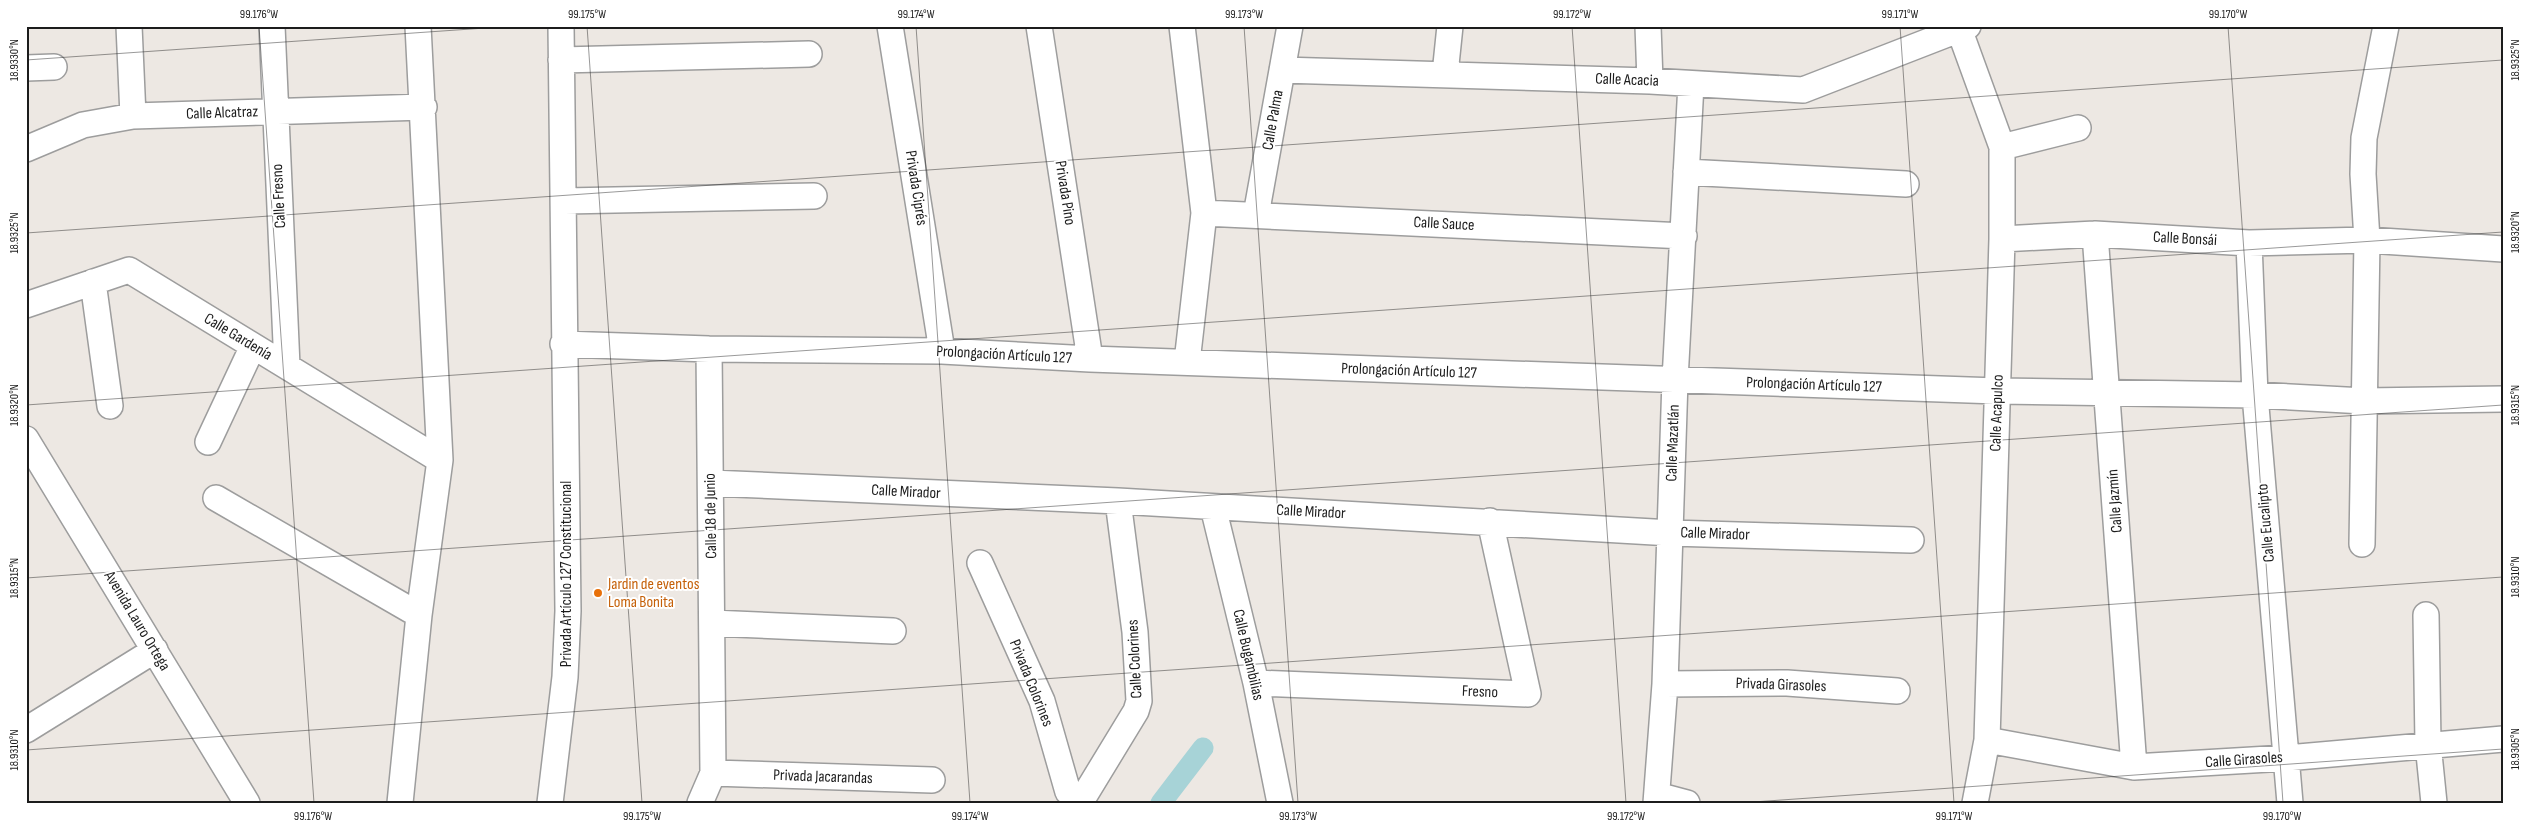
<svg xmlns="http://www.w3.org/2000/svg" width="2529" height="829" font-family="'Sofia Sans Condensed',sans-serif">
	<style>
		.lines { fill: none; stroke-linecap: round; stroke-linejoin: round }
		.canal { stroke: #a7d3d7; stroke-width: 21 }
		.minor-casing { stroke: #9d9d9d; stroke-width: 28 }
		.minor { stroke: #fff; stroke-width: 25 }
		.ticks { fill: none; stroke: #1c1c1c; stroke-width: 1; stroke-opacity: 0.45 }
		.food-dot { fill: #e8710a; stroke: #fff; stroke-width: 2 }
		.labels { text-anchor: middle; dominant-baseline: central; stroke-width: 4; stroke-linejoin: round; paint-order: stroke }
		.street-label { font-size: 16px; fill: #1c1c1c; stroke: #fff }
		.food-label { font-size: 16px; fill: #c56008; stroke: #fff; text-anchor: start }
		.neatline { fill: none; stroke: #1c1c1c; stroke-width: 2 }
		.ticks-label { font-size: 12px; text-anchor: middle; fill: #1c1c1c }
	</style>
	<rect width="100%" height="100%" fill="#ede8e3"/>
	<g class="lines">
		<path class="canal" d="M1161,803L1203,748"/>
		<defs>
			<path id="minor" d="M129,26L133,116
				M272,26L287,366
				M890,26L942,351
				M1039,26L1090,359
				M1182,26L1204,213L1187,362
				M1648,26L1650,81
				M1958,26L2002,147V239L1987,740L1975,803
				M561,60L809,54
				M26,68L54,67
				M1282,70L1650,81L1803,90L1968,26
				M1445,74L1450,26
				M2002,147L2078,128
				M26,149L83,125L133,116L424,107
				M1686,172L1906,184
				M565,201L814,196
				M1204,213L1684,236
				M1256,215L1290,26
				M2095,234L2134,767
				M2002,239L2095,234L2249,243L2367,240L2503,249
				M2249,243L2255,395L2290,803
				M93,282L110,406
				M26,305L129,270L440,460
				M563,344L709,349L942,351L1090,359L1997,391L2255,395L2364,401L2503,399
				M26,439L247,803
				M208,442L253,346
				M711,483L1118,501L1671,533L1911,540
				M216,498L419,615
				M1213,507L1256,683L1280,803
				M2362,544L2367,240L2363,174L2364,138L2386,26
				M980,563L1042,701L1068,792L1081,801
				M2426,615L2428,744L2434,803
				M712,623L893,631
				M1256,683L1528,694L1490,521
				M1665,684L1787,683L1897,691
				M26,730L155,650
				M1987,740L2134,767L2286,758L2503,739
				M713,773L932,780
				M1657,795L1687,803
				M400,803L419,615L440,460L418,26
				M550,803L565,677L568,611L561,26
				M700,803L713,773L709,349
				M1080,803L1136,711L1139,701L1135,632L1118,501
				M1656,803L1665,684L1675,380L1691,84"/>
		</defs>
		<use href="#minor" class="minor-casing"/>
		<use href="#minor" class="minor"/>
	</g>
	<path class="ticks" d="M259,26L314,803M587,26L642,803M916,26L970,803M1244,26L1298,803M1572,26L1626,803M1900,26L1954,803M2228,26L2283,803M26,60L514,26M26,233L2503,60M26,405L2503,232M26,578L2503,405M26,750L2503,577M1739,803L2503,749"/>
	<circle class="food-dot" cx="598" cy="593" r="5"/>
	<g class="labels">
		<g class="street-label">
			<text transform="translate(1627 80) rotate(2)">Calle Acacia</text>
			<text transform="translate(222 113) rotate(-2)">Calle Alcatraz</text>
			<text transform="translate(1273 120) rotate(-80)">Calle Palma</text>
			<text transform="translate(916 188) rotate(81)">Privada Ciprés</text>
			<text transform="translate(1065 193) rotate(81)">Privada Pino</text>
			<text transform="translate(279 196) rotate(-93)">Calle Fresno</text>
			<text transform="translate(1444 224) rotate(3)">Calle Sauce</text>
			<text transform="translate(2185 239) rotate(3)">Calle Bonsái</text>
			<text transform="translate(238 337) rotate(31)">Calle Gardenía</text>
			<text transform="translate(1004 355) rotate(3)">Prolongación Artículo 127</text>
			<text transform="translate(1409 371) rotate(2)">Prolongación Artículo 127</text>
			<text transform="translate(1814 385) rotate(2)">Prolongación Artículo 127</text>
			<text transform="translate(1997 413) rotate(-88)">Calle Acapulco</text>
			<text transform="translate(1673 443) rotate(-88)">Calle Mazatlán</text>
			<text transform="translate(906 492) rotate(3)">Calle Mirador</text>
			<text transform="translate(2115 501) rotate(-94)">Calle Jazmín</text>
			<text transform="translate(1311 512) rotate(3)">Calle Mirador</text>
			<text transform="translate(711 516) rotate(-91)">Calle 18 de Junio</text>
			<text transform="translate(2266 523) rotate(-95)">Calle Eucalipto</text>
			<text transform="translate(1715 534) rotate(2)">Calle Mirador</text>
			<text transform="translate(566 574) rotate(-90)">Privada Artículo 127 Constitucional</text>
			<text transform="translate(137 621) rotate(59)">Avenida Lauro Ortega</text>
			<text transform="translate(1248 655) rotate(77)">Calle Bugambilias</text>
			<text transform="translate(1135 659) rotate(-93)">Calle Colorines</text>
			<text transform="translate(1031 683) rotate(68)">Privada Colorines</text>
			<text transform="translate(1781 685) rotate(2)">Privada Girasoles</text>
			<text transform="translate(1480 692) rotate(2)">Fresno</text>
			<text transform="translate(2244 760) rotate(-4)">Calle Girasoles</text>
			<text transform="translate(823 777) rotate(2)">Privada Jacarandas</text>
		</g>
		<g class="food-label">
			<text x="608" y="584">Jardin de eventos<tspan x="608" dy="18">Loma Bonita</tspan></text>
		</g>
	</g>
	<rect width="2529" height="829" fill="none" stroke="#ffffff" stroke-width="55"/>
	<rect x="28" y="28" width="2474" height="774" class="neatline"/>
	<g class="ticks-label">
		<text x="259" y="18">99.176°W</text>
		<text x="587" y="18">99.175°W</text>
		<text x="916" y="18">99.174°W</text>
		<text x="1244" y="18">99.173°W</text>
		<text x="1572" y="18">99.172°W</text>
		<text x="1900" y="18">99.171°W</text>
		<text x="2228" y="18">99.170°W</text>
		<text transform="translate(2515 60) rotate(-90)" y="4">18.9325°N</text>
		<text transform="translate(14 60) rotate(-90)" y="4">18.9330°N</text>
		<text transform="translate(2515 232) rotate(-90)" y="4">18.9320°N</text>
		<text transform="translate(14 233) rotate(-90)" y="4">18.9325°N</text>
		<text transform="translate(2515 405) rotate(-90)" y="4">18.9315°N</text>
		<text transform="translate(14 405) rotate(-90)" y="4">18.9320°N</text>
		<text transform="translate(2515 577) rotate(-90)" y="4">18.9310°N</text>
		<text transform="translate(14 578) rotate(-90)" y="4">18.9315°N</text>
		<text transform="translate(2515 749) rotate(-90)" y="4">18.9305°N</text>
		<text transform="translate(14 750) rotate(-90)" y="4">18.9310°N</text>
		<text x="313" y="820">99.176°W</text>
		<text x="642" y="820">99.175°W</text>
		<text x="970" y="820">99.174°W</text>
		<text x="1298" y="820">99.173°W</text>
		<text x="1626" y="820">99.172°W</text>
		<text x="1954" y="820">99.171°W</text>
		<text x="2282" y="820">99.170°W</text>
	</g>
</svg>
